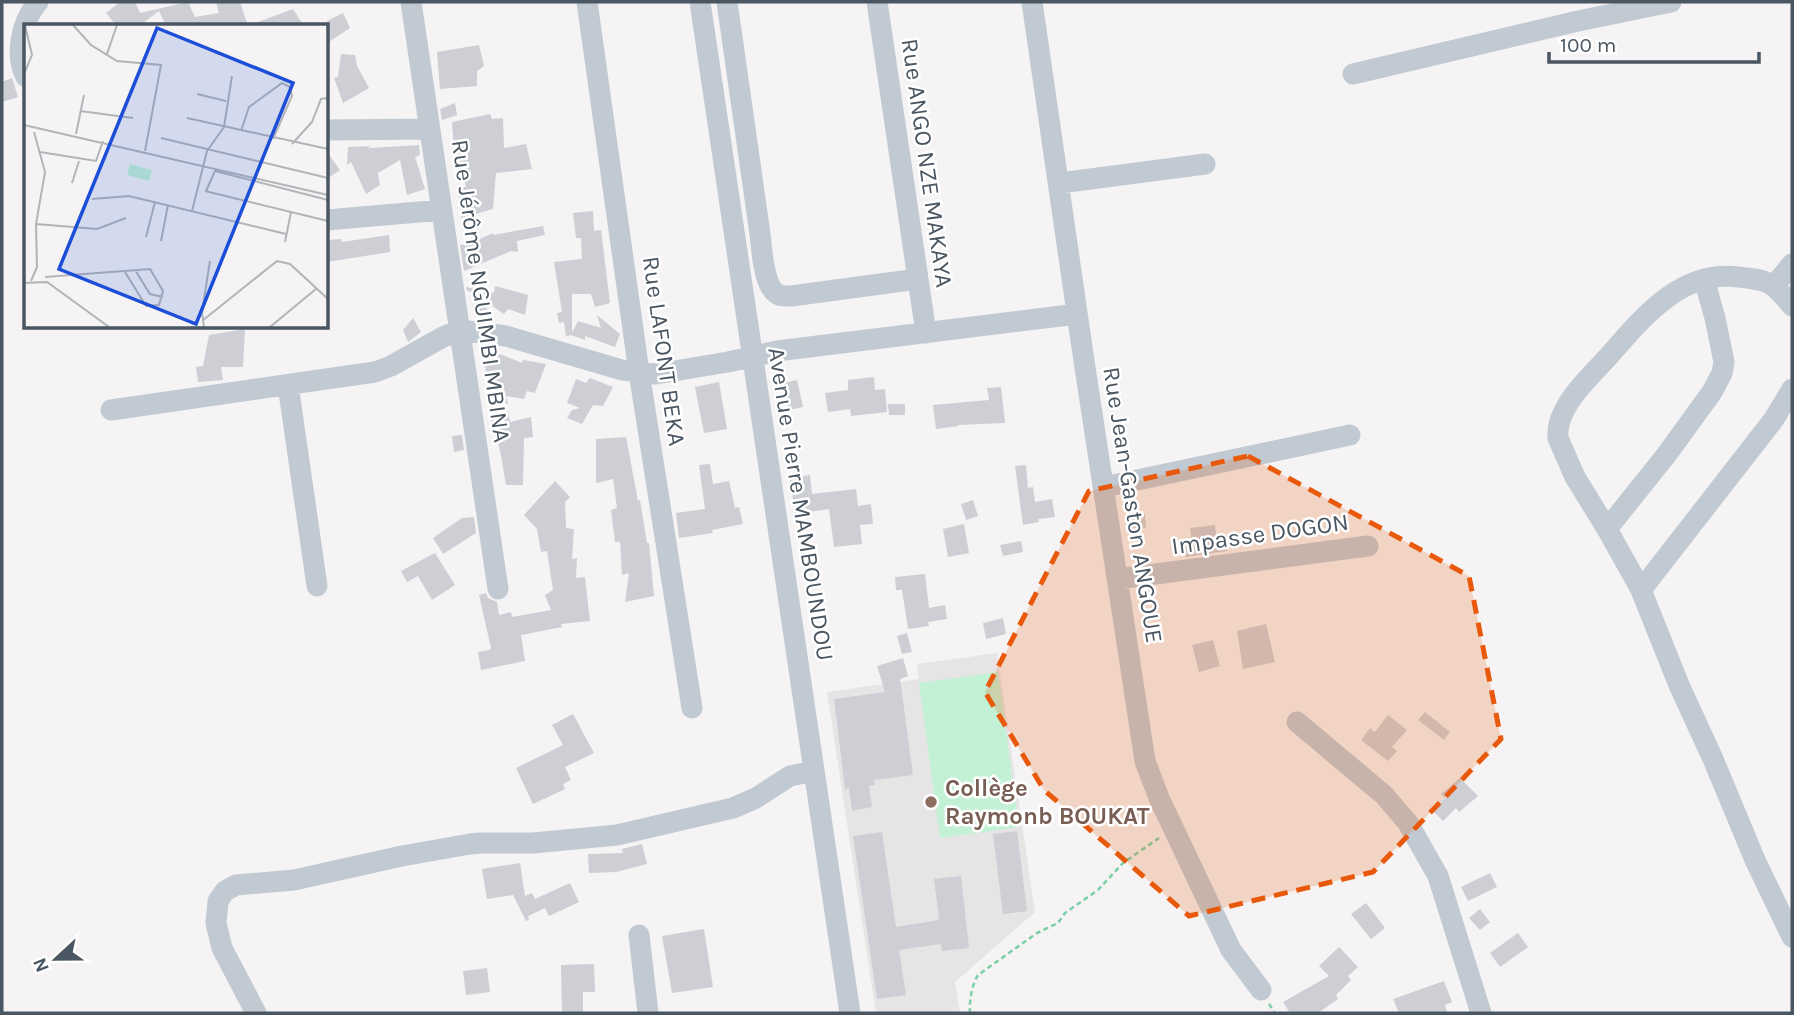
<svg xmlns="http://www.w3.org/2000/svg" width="1794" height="1015" font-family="Karla,sans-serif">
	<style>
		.education { fill: #e6e4e5 }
		.green { fill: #c3f1d5 }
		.building { fill: #cdcfd5 }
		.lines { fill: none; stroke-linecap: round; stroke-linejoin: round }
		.path { stroke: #7ad0a6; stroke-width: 2.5; stroke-dasharray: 5 3.5; stroke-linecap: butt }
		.minor { stroke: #c1cad2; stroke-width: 21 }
		.marked { fill: #e8590c; fill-opacity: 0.2; stroke: #e8590c; stroke-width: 5; stroke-dasharray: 14 9; stroke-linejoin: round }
		.education-dot { fill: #8d6e63; stroke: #fff; stroke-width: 2.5 }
		.labels { text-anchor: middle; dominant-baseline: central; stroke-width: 5; stroke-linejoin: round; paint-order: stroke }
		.street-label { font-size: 24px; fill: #4a5661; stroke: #fff }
		.education-label { font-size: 24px; font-weight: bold; fill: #785e54; stroke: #fff; text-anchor: start }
		.inset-road { fill: none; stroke: #b1b4b9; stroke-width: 2 }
		.view { fill: #1d4ed8; fill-opacity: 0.15; stroke: #1d4ed8; stroke-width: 3.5 }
		.inset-edge { fill: none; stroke: #4a5661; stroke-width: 3.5 }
	</style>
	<rect width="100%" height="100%" fill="#f5f3f3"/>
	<path class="education" d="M997,653L1035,912L955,982L960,1013H876L827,692L919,679L917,664Z"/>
	<path class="green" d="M998,672L1019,827L940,838L919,683Z"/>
	<path class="building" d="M120,2H135L140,13L188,2L195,17L219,13L216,2H240L248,26H166L159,11L139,26H117L106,13Z
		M293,9L304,26H250V25Z
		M343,13L350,28L327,43V21Z
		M479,45L484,66L477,71V86L440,89L437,52Z
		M341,54L355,55L357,66L369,88L343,103L334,78L338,77Z
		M12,78L18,97L2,102V82Z
		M455,103L457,115L442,120L440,109Z
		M490,114L492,119L503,118L504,148L526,144L532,169L496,173L493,209L461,218L458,187H466L457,148L454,149L452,122Z
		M419,145L420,155L415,157L425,189L407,195L400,160L378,173L380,185L366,194L351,162L347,165L348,147L370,146L368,148Z
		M327,152L340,170L327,179Z
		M593,211L594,231L601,230L610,303L595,307L591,294H572V333L578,321L601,328L597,315L620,334L615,347L585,336V340L571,335L566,336L564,322L559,323L557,313L562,312L554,262L582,259L581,238H576L573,213Z
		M543,226L545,235L517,241L518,252L511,251L464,271L460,245L468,244L493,233V235Z
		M389,235L390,252L327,262V240L341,239L342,242Z
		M495,286L528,295L525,315L508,309L504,314L488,303L486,314L473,309L477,296L467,290L466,287L494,293Z
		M413,318L421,332L408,342L403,330Z
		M245,329L243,367H221L223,380L198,382L196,367L203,366L209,335Z
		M500,354L522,363L523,360L546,364L535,393L527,391L524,399L506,396L508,404L490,398L485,365Z
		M874,377L875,390L885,389L887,412L851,416L850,409L828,412L825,393L848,390V380Z
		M590,378L613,387L603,406L593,405L582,424L567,418L572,410L580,408L567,403L576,379L586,383Z
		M797,380L803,407L789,410L783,383Z
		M719,382L727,429L704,433L695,387Z
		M1001,387L1005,423L958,425V426L936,429L933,405L989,400L987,388Z
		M888,404H905V415H889Z
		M508,411L510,422L531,417L533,437L524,438L523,485H506L500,450L490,416Z
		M462,435L464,450L454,452L452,436Z
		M626,437L638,501L640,500L647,543H649L654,596L625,602L629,573L622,575L620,542H615L611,510L617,508L613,479L596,483V439Z
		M710,464L713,484L729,481L735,508L739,507L743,524L712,530L713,533L679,538L676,513L705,509L699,465Z
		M1026,465L1028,488L1033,487L1035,502L1052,499L1055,517L1038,519L1039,522L1023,525L1015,466Z
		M810,475L812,494L856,489L858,506L871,504L873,524L860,525L862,544L834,547L829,509L795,514L790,478Z
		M555,481L570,497L565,502L566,528L574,529L572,559L577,558L576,578L585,577L590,621L561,624L562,627L521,635L525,661L481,670L478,652L489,650L491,648L479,595L486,593L488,598L497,602L499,615L511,612L512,617L551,610L545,595L553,590L547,551L541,552L537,529L524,515Z
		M973,500L978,516L966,520L961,504Z
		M1145,514L1146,528L1131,529L1129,516Z
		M474,517L476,533L443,554L433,538L462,518Z
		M964,524L969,553L948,557L943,529Z
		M1215,525L1217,545L1226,543L1227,551L1186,557L1184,546L1192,545L1190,528Z
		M1021,541L1023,552L1003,556L1000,545Z
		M435,553L455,585L432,600L418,576L407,582L401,571Z
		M925,574L929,608L945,605L947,619L928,622L929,626L908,629L902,590H896L895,577Z
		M1003,618L1006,634L986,639L983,623Z
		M1266,624L1275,662L1243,669L1237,631Z
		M907,633L912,652L902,654L897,636Z
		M1213,640L1220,666L1199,672L1192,645Z
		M903,658L908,676L900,679L913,775L874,780L875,785L869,786L872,807L852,811L849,788L845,789L834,699L885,692L877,666Z
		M1425,712L1450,732L1444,740L1418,720Z
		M573,714L594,753L565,767L571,780L563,784L565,789L533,804L516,768L563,745L552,725Z
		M1388,715L1407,730L1392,747L1397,751L1388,761L1361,740L1370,728L1375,732Z
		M1460,778L1478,796L1459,812L1456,808L1443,821L1432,810L1445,798L1441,794Z
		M1017,831L1027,911L1003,914L993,834Z
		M882,832L896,927L939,920L934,879L961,876L969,948L942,951L941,944L899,950L906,995L877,999L853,836Z
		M642,844L647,864L616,872L589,873L588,854L623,853L622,849Z
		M520,863L525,896L532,893L535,899L570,883L579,902L549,916L545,908L528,916L529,920L526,921L513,895L487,899L482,869Z
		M1490,873L1497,887L1468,901L1461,887Z
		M1366,903L1385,928L1371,939L1351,914Z
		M1480,909L1490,922L1480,930L1469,918Z
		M704,929L713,987L672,993L662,936Z
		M1518,933L1528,947L1500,967L1490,953Z
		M1339,947L1358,967L1348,976L1351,980L1336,995L1338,999L1318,1013H1290L1283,1002L1329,976L1319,966Z
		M594,964L595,992H583V1013H562L561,965Z
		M487,968L490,992L466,995L463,971Z
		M1444,981L1452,1002L1445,1005L1447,1013H1399L1393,999Z"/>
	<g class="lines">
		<path class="path" d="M1269,1004L1275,1013
			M970,1013C969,1002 972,984 978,975L1037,933L1058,923L1065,913L1098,890L1123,863L1159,838"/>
		<path class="minor" d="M411,2L498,589
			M587,2L639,372L692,708
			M700,2L850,1013
			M727,2L760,234C762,249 763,288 779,295C781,296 789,296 791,296L918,279
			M877,2L926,333
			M1032,2L1084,361L1145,761L1159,798L1231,950L1261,990
			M1353,74L1578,21L1671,2
			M26,77C14,54 22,21 38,2
			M327,130L430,129
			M1060,183L1205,164
			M327,220L442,210
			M1774,286L1792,264
			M1792,306C1773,282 1769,280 1738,277C1679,270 1642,319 1607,358C1588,379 1555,408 1558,438L1575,477L1607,529L1641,590L1679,685L1713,759L1755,860L1792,937
			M288,385L317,586
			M111,410L375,372L391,366L443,337L460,330L506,336L622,370L656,374L728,362L777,351L1077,314
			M1104,487L1350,435
			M1607,529L1667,454L1712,392L1722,373L1724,362L1722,352L1715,318L1704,279
			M1118,579L1368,546
			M1641,590L1774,419L1792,389
			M1297,722L1384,795L1408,823L1438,876L1481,1013
			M639,935L648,1013
			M256,1013L222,948L216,923L218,901L225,891L236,885L294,880L402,856L470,844L481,843H533L617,835L733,808L756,798L790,776L814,771"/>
	</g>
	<path class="marked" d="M1248,456L1469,576L1501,739L1373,872L1189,916L1044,790L985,692L1089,491Z"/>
	<circle class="education-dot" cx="931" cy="802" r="7"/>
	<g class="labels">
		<g class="street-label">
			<text transform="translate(927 163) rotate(82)">Rue ANGO NZE MAKAYA</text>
			<text transform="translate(481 291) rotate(82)">Rue Jérôme NGUIMBI MBINA</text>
			<text transform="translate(664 351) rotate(82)">Rue LAFONT BEKA</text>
			<text transform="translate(801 504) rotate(81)">Avenue Pierre MAMBOUNDOU</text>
			<text transform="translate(1133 505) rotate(81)">Rue Jean-Gaston ANGOUE</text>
			<text transform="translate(1260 534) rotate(-8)">Impasse DOGON</text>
		</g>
		<g class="education-label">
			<text x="945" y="788">Collège<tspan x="945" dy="28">Raymonb BOUKAT</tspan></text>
		</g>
	</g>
	<g transform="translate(24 24)">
		<rect width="304" height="304" fill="#f5f3f3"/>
		<path d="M106,140L128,146L125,157L103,151Z" fill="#c3f1d5"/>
		<path class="inset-road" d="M49,1L67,21L93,37L137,41L121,127M83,30L93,1M0,50L8,31L1,1M173,70L202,77M56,87L109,94M163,94L304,125M0,101L304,171M217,107L225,83L258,59L266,63L268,72L249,115M52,110L60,71M137,114L304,154M268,120L288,98L297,75L304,74M16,128L72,137L79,117M48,159L55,137M181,167L304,197M182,167L191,147L304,176M68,175L105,172L262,210M168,187L183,127L200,103L208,52M12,200L73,205L102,194M122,213L131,178M137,217L144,181M261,218L267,188M111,246L126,270L139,273M21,253L126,245L139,267L135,281L122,282L101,248M7,257L13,243L12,200L21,148L10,108M0,259L23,258L85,303M178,297L253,237L266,240L304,275M180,303L178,288L186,237M246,303L292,265"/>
		<path class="view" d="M133,4L269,59L172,300L35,245Z"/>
		<rect width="304" height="304" class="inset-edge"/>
	</g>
	<rect width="1794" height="1015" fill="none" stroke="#4a5661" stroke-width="7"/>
	<g transform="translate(56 959) rotate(248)" stroke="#ffffff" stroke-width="5" paint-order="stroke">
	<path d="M0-5L12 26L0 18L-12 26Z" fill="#4a5661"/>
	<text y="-10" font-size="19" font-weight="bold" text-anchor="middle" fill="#4a5661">N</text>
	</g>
	<path d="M1549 52v10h210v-10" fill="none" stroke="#4a5661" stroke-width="3.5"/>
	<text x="1560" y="52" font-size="21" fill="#4a5661" stroke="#ffffff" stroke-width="5" paint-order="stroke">100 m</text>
</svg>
